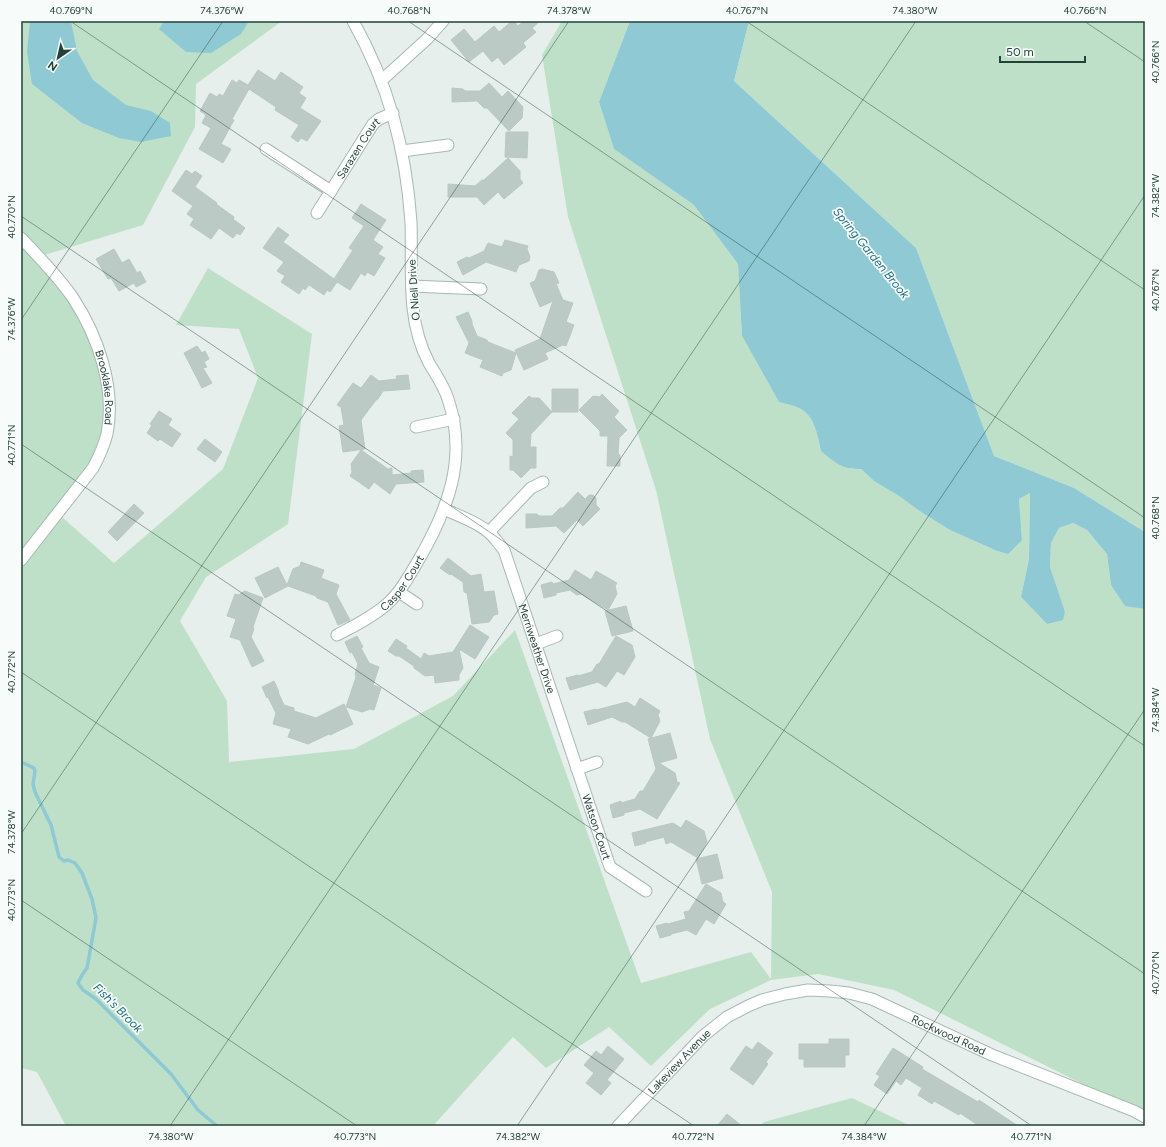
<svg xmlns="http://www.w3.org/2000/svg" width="1166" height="1147" font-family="Figtree,sans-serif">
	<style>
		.green { fill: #bfe0c8 }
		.water { fill: #8ec9d4 }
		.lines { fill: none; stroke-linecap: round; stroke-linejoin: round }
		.stream { stroke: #8ec9d4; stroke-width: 3.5 }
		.building { fill: #bbcac4; stroke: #b8c9c2 }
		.minor-casing { stroke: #a8b8b2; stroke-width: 13 }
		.minor { stroke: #fff; stroke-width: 11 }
		.ticks { fill: none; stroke: #24423a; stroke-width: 1; stroke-opacity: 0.45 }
		.labels { text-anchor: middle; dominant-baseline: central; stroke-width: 3.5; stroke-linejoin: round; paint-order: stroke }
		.street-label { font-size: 11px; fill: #24423a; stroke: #f7fbf9 }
		.water-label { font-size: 12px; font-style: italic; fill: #1c6f80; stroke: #f7fbf9 }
		.neatline { fill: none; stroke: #24423a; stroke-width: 1.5 }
		.ticks-label { font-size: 10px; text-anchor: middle; fill: #24423a }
	</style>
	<rect width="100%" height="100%" fill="#e6efeb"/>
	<path class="green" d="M21,21H282L196,84L195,127L143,225L41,256L92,333L107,405L101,447L54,510L114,563L223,469L258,378L239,329L176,325L208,268L312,334L288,524L206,577L180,621L227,701L229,762L354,749L453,696L515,630L641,983L751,952L771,979L772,892L710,739L656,490L568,217L542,55L562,21H630L599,102L614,149L694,205L738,264L742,336L779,402C786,404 794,405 801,409C815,417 818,437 821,451L852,469H861L874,481L899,496L921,512L950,530L995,550L1022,540L1019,499L1030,493L1029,559L1021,597L1047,624L1065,613L1050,567L1051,543L1059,528L1073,523L1087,530L1107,554L1111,585L1125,605L1145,609V1115L894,990L818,974L771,980L710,1009L651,1066L609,1027L546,1068L513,1037L433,1126H66L37,1072L21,1068Z
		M749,21H1145V532L1074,488L994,456L916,248L734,81Z
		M852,1098L911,1126H760L764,1122Z"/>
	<path class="water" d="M30,21H71L77,51L93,80L126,105L151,111L170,123L171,136L141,142L119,138L82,123L32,84L27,52Z
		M164,21H249L241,34L211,53L186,52L159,29Z
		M630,21H749L734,81L916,248L994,456L1074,488L1145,532V609L1125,606L1111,585L1107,554L1087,530L1073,523L1059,528L1051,543L1050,567L1065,612L1063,620L1047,624L1021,597L1029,559L1030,493L1019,499L1022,540L1008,554L995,550L950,530L921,512L899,496L874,481L861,469C841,469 836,463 821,451C818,437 815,417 801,409C794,405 786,404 779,402L742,336L738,264L694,205L614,149L599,102Z"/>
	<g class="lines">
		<path class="stream" d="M21,762L34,768L35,771L33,784L35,792L51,825L59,857L64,861L68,860L75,863L82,873L92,899L96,918L87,968L82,975L78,983L83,990L96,999L171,1074L198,1110L217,1126"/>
	</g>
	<path class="building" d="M512,21H514L518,26L524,21H540L532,28L536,32L523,43L526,47L504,65L498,57L492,62L483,51L469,62L451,40L464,29L475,42L494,26L499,32Z
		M258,70L275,81L281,72L303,87L299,93L306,98L300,108L321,121L307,141L301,138L298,142L291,137L299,125L275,110L276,107L249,89L232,119L234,120L221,144L231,149L223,163L199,149L211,128L202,123L206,115L200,111L210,93L217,97L219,94L223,96L232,80L237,83L239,80L248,85Z
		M489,83L502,97L508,91L523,107L522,118L509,131L487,108H484L477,101L452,102V88L463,89L465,91H480Z
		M506,132H528L527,158L505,157Z
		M508,158L520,171V179L523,183L504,199L498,192L484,205L477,197H448V184L475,186L482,180H484Z
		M186,170L192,174L195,171L202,176L195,187L217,203L216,204L234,217L233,219L245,228L240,235L237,233L233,238L219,228L211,239L190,225L194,219L187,214L193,206L172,191Z
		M361,204L386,220L373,240L383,247L378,254L385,258L374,276L367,272L365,276L361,273L350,290L337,282L330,292L327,290L324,295L309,285L305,290L303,288L299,294L281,282L285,276L277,271L284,262L263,248L278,227L289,235L283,242L334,279L353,250L349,248L364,226L352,218Z
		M505,240L528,246L527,249L530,257L529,261L519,265L516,272L486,262L463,275L457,262L467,257L469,258L484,251L488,243L502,247Z
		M114,249L122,263L129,259L137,273L140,271L146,282L136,287L134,283L119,291L111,278L108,279L96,259Z
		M542,269L554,272L559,283L556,284L563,300L573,303L566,322L574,325L566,346L563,345L545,353L548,359L524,370L515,350L540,339L553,301L540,307L530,283L535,281L539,270Z
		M468,312L472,321V324L477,336L487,340L488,342L516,353L511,370L503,373L502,376L480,367L483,360L465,353L469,343L456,317Z
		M197,346L202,353L205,351L209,359L204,362L207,367L203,368L212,383L202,388L184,353Z
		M371,375L379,381L397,379L396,376L408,375L410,389L383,391L378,399L376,400L361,420L365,449L343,452L339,426L344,425L341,407L337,405L353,383L361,388Z
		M552,389H578V412H552L531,434L530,447H536V468H531L521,478L513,470H510V456L513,457V440L506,433L519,419L512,413L529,396L532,398H539L552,412Z
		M602,394L619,411L614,417L627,430L619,438L618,454L620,455V466H607L608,436H600V431L579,410L593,396L600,397Z
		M159,411L172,419L168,425L181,434L172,447L160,439L158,441L147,433L152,425L150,424Z
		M205,439L222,452L215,462L197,449Z
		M361,450L388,469L392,468V475L411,473V471L423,470L424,482L396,484L390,494L374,482L369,489L350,476L352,472L351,464Z
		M578,492L585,499L589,495H593L596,498V505L600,509L583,526L577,520L564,533L556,526L526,528V514H537L539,516H552L560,508H563Z
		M134,504L144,513L117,541L108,532Z
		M448,558L471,576L481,574L484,592L494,591L498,614L494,615L489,622L472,624L467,593L464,592L463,582L451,574L450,575L440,568Z
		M301,562L324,570L321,578L339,585L336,594L350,620L338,625L328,602L317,598L316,596L288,586L265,598L255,578L278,567L287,585L293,569L300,566Z
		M575,570L591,580L596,571L617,583L615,586L617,594L608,610L581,594L577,595L570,590L556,593V595L544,598L541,585L552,582L553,584L569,580Z
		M245,591L263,598L253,627L254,629L251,637L264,661L252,667L240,640L230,637L236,619L227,616L235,594L238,595Z
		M626,606L633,631L612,636L605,611Z
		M470,625L489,637L475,659L459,649L463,668L459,675V680L435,683L434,675L425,676L414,668V666L399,656H396L388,651L396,639L407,646L406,648L421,659L424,653L429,656L453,652Z
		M357,636L363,647L361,648L369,663L379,667L373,685L381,688L374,710L370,709L362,712L346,707L356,677L355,674L358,664L352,652L350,653L345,642Z
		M616,636L632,645L635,657L624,675L617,671L606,687L598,682L570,690L566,678L578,675V676L592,672L597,664H599Z
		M274,681L279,692H278L284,705L294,708V711L316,718L344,704L353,724L330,735L329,734L308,744L288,737L291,729L273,724L276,713L268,697L267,698L262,687Z
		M640,698L660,711L658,715L660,721L651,738L625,722H622L612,717L588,725L584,712L596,709V710L627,702L635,707Z
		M670,733L677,758L659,763L675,773L677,782L680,783L657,819L640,809L624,813V815L613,818L610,805L621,801V803L635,799L640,791H643L656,769L648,739Z
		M686,820L704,831L707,842L698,858L671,842L666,844L664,837L645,842L646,843L635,846L632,833L673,823L681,828Z
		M717,854L723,878L702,884L696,859Z
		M706,884L721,893L723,902L726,904L714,924L706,919L696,935L687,930L671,934V935L660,938L656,926L667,923L668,924L686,919L684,912L689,911Z
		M829,1039H849V1055H845V1067H804V1059H799V1044H829Z
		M758,1042L773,1053L766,1062L768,1064L753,1085L730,1069L746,1046L752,1050Z
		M608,1046L624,1059L607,1080L611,1083L601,1095L586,1083L594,1073L584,1065L596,1051L601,1055Z
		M893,1048L923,1067L922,1069L978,1102L979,1100L1018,1126H979L960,1113L959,1115L934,1101L932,1104L918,1095L922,1088L906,1078L901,1085L896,1081L887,1094L874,1085L880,1076L876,1074Z
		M727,1114L742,1126H717Z"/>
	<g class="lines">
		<defs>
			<g id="minor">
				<path d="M382,80L427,39L443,21"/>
				<path d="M266,149L331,191"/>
				<path d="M402,151L448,145"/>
				<path id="s1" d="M317,213L373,124L379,119L393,113"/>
				<path id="s2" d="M21,238C39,257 58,276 73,298C98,336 116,388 107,434C104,446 99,457 93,468L21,560"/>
				<path d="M412,286L481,289"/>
				<path d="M416,427L454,419"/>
				<path id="s3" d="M444,509C461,517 484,524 496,540C499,543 501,547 504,550L610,867L646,891"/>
				<path d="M489,532L531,488L543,482"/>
				<path d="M399,592L417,604"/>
				<path id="s4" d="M337,635C354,626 371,618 386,605C400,593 409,576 418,561C448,510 468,458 448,399C444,386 436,375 429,363C420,346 415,327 413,308C410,280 412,251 411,222C406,150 389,85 353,21"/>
				<path d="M536,644L557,636"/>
				<path d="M577,769L597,762"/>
				<path id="s5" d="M618,1126L703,1036L727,1017L748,1006L762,1000L785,994L808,990L830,991L849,993L872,999L992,1055L1134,1111L1145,1117"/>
			</g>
		</defs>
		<use href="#minor" class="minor-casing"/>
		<use href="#minor" class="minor"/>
	</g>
	<path class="ticks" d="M70,21L1145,746M408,21L1145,518M746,21L1145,290M1084,21L1145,62M21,216L1145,974M21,320L223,21M21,444L1032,1126M21,672L694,1126M21,834L569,21M21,900L357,1126M170,1126L916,21M517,1126L1145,195M864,1126L1145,709"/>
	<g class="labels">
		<g class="street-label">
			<text stroke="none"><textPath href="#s1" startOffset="77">Sarazen Court</textPath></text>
			<text transform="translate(414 290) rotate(-94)">O Niell Drive</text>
			<text stroke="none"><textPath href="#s2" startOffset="176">Brooklake Road</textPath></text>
			<text stroke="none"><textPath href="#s4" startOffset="85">Casper Court</textPath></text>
			<text stroke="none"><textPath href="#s3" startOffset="178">Merriweather Drive</textPath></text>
			<text stroke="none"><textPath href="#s3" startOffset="366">Watson Court</textPath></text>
			<text stroke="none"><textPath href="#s5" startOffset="390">Rockwood Road</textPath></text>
			<text stroke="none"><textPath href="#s5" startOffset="89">Lakeview Avenue</textPath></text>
		</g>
		<g class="water-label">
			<text transform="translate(871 253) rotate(51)">Spring Garden Brook</text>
			<text transform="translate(118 1008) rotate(45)">Fish's Brook</text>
		</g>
	</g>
	<rect width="1166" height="1147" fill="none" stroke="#f7fbf9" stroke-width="44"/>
	<g transform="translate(58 58) rotate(214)" stroke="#f7fbf9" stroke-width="3" paint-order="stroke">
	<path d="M0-3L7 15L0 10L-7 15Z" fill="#24423a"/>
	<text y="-6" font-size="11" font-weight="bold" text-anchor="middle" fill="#24423a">N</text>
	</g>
	<path d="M1000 56v6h85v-6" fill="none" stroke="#24423a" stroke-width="2"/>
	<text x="1006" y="56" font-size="12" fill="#24423a" stroke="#f7fbf9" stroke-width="3" paint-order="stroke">50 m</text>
	<rect x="22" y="22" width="1122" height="1103" class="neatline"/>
	<g class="ticks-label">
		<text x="71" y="14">40.769°N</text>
		<text x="222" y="14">74.376°W</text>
		<text x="409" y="14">40.768°N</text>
		<text x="569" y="14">74.378°W</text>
		<text x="747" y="14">40.767°N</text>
		<text x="915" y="14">74.380°W</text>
		<text x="1085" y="14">40.766°N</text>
		<text transform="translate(1155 62) rotate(-90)" y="4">40.766°N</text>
		<text transform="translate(1155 196) rotate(-90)" y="4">74.382°W</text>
		<text transform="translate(11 217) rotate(-90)" y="4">40.770°N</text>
		<text transform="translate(1155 290) rotate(-90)" y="4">40.767°N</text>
		<text transform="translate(11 319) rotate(-90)" y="4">74.376°W</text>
		<text transform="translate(11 445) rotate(-90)" y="4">40.771°N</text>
		<text transform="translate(1155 518) rotate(-90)" y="4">40.768°N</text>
		<text transform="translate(11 672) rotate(-90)" y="4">40.772°N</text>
		<text transform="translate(1155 710) rotate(-90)" y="4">74.384°W</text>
		<text transform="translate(11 832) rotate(-90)" y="4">74.378°W</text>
		<text transform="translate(11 900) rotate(-90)" y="4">40.773°N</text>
		<text transform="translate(1155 973) rotate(-90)" y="4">40.770°N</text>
		<text x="171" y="1140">74.380°W</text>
		<text x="355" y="1140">40.773°N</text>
		<text x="518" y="1140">74.382°W</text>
		<text x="693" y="1140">40.772°N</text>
		<text x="864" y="1140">74.384°W</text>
		<text x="1031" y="1140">40.771°N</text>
	</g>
</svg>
